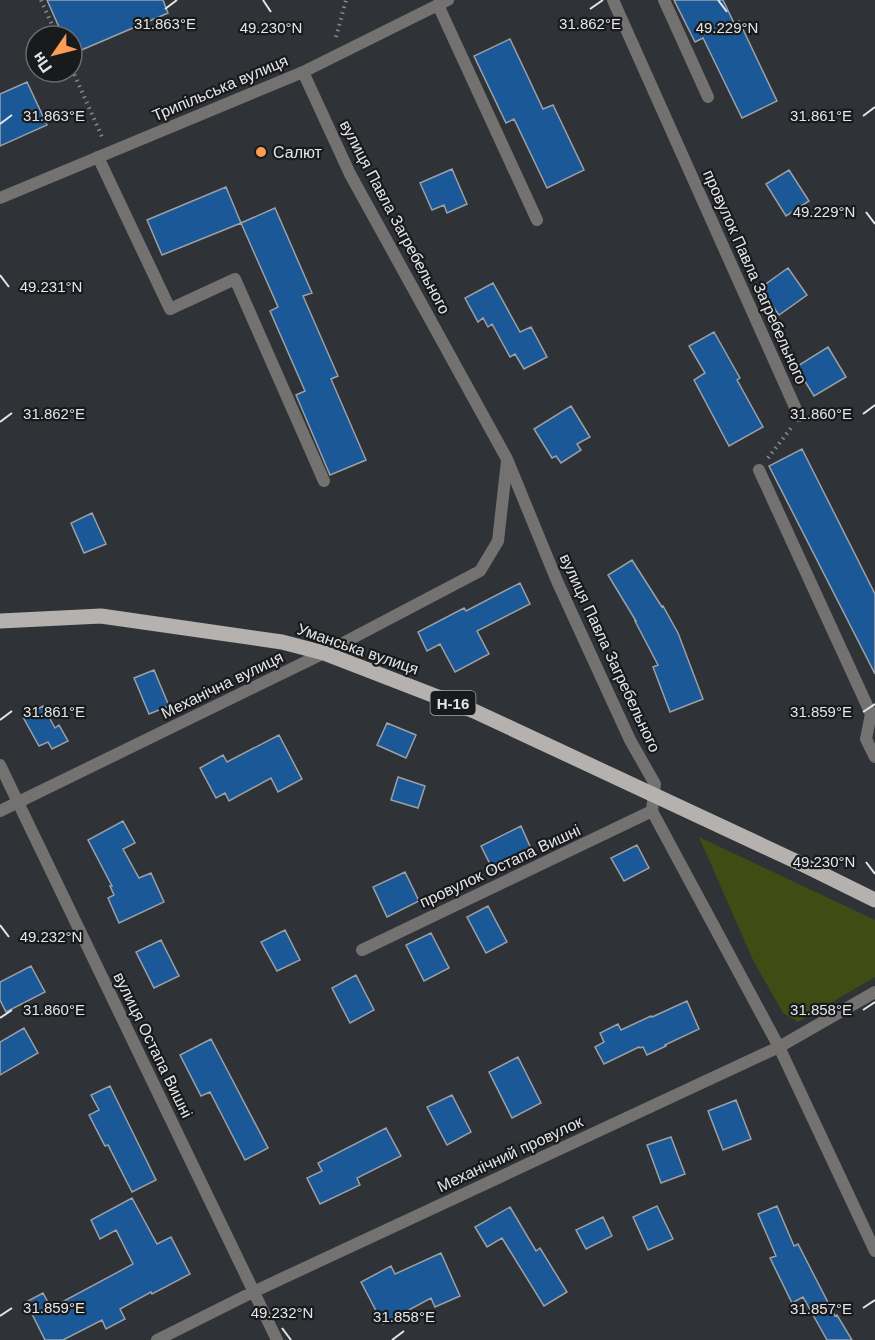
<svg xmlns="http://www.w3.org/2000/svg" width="875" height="1340" font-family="Helvetica,sans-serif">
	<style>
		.green { fill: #3f4d15 }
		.building { fill: #1b5898; stroke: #9ca0a5; stroke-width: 1.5 }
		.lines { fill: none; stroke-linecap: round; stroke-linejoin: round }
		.path { stroke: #86888c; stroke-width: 4; stroke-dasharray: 1.5 4.5; stroke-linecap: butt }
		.lane { stroke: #747270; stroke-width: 12 }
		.street { stroke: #747270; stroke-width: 12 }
		.primary { stroke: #b5b1ae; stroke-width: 15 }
		.ticks { fill: none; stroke: #e3e5e8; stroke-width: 2 }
		.poi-dot { fill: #fd9d55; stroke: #191a1c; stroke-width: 2 }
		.labels { text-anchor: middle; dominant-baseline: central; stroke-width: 4.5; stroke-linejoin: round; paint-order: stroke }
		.shield { fill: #191a1c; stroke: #a6a8ab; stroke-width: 1.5 }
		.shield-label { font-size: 15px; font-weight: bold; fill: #e3e5e8 }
		.street-label { font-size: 16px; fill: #e3e5e8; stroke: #191a1c }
		.poi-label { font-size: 16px; fill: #e3e5e8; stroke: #191a1c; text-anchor: start }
		.ticks-label { font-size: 15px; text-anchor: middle; fill: #e3e5e8; stroke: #191a1c; stroke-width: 4.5; stroke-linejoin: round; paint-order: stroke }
	</style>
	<rect width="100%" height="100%" fill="#2f3236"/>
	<path class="green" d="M699,837L875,920V977L798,1022L783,1013L753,960Z"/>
	<path class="building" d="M47,0H163L168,13L72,54V36H63Z
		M674,0H723L734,23L739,21L777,101L742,118L703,38L695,42Z
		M510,39L543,109L553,105L584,170L547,188L514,119L506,123L474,56Z
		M27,82L47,125L0,146V94Z
		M452,169L467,204L447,213L444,205L432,210L420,183Z
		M789,170L809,201L786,216L766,184Z
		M226,187L241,223L162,255L147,220Z
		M275,208L312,293L303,296L338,376L331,379L366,460L330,475L296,395L305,391L270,311L278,307L241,223Z
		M788,268L807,295L779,315L760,288Z
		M493,283L520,332L531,327L547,357L524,369L515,354L510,357L492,324L488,327L483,318L478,322L465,298Z
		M714,332L740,378L737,380L763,427L729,446L694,380L705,373L689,346Z
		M828,347L846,377L814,396L796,367Z
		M571,406L590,437L577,444L581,450L561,463L556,456L552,458L534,429Z
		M802,449L875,594V674L769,466Z
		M92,513L106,544L84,553L71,523Z
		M632,560L662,607L663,606L678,633L703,699L670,712L653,667L658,665L635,621H636L608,575Z
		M520,583L530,604L477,631L489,654L455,672L440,644L427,651L418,632L464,608L466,611Z
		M154,670L169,706L149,714L134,678Z
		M43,706L55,728L59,725L68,741L52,749L48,742L39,746L23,717Z
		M387,723L416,735L406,758L377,745Z
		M279,735L302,779L278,792L271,778L229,801L225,793L216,798L200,768L223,755L227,762Z
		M398,777L425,786L418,808L391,800Z
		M123,821L135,843L123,849L139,878L151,873L164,902L119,923L108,898L114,895L110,886H112L88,840Z
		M521,826L533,853L494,872L481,846Z
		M637,845L649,868L624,881L611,858Z
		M405,872L419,901L387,917L373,887Z
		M488,906L507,942L486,953L467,917Z
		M285,930L300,960L277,971L261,942Z
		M431,933L449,968L424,981L406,945Z
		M161,940L179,976L154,988L136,952Z
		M31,966L45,992L6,1012L0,1000V982Z
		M356,975L374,1010L350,1023L332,988Z
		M687,1001L699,1029L665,1045L666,1046L647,1055L643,1047L640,1048L639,1047L604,1064L595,1047L604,1042L600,1033L618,1024L621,1030L651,1016L652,1017Z
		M24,1028L38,1053L0,1075V1042Z
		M211,1039L268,1148L245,1160L210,1092L201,1096L180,1055Z
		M518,1057L541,1103L512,1118L489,1072Z
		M110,1086L156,1180L132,1192L108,1145L105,1146L89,1115L99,1110L91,1095Z
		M452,1095L471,1132L447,1145L427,1107Z
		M736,1100L751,1139L723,1150L708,1111Z
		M386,1128L401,1156L357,1178L360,1185L320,1204L307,1178L322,1171L318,1163Z
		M671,1137L685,1174L661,1183L647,1145Z
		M132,1198L157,1244L171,1237L190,1274L152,1294L151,1292L120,1309L125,1319L106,1329L102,1320L63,1340H45L26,1302L43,1293L51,1308L133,1264L116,1230L100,1239L91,1220Z
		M657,1206L673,1239L648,1250L633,1217Z
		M777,1206L794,1246L798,1244L835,1316L837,1315L852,1340H827L803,1297L792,1303L770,1258L776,1256L758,1214Z
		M510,1207L536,1251L540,1248L567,1292L544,1306L502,1238L487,1247L475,1227Z
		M603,1217L612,1236L586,1249L576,1230Z
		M441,1253L460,1296L435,1307L431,1298L383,1324L361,1282L391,1266L395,1274Z"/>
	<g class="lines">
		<path class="path" d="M41,0L57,36
			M336,37L346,0
			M72,69L102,137
			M768,458L791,428"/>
		<path class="lane" d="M664,0L708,97
			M438,5L537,220
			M98,157L170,309L235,279L324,481"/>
		<path class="street" d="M613,0L799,416
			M303,72L350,174L507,459L557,581L630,740L655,784L652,811L779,1047L875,1251
			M0,198L303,72L448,0
			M759,470L871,714L866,739L875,757
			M0,765L277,1340
			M0,811L324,653L480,571L498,541L507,461
			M362,950L652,811
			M157,1340L253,1292L779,1047L875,992"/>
		<path class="primary" d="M0,621L101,616L282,642L324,653L474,711L806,866L875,900"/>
	</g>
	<path class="ticks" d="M263,0L271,12M718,0L727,12M165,9L177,0M590,9L603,0M863,116L875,107M0,124L12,115M866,212L875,224M0,275L9,287M863,414L875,405M0,422L12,413M863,712L875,704M0,720L12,711M866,862L875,874M0,925L9,937M863,1010L875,1002M0,1018L12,1010M863,1308L875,1300M0,1316L12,1308M282,1328L291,1340M392,1340L404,1331"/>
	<circle class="poi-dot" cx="261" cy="152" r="6"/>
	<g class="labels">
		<rect class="shield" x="430.5" y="691" width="45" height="24" rx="4.5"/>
		<g class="shield-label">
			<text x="453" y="703">Н-16</text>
		</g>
		<g class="street-label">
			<text transform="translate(220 88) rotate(-23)">Трипільська вулиця</text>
			<text transform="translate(395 217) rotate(62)">вулиця Павла Загребельного</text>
			<text transform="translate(755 277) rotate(66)">провулок Павла Загребельного</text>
			<text transform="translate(358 649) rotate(19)">Уманська вулиця</text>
			<text transform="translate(610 653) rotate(65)">вулиця Павла Загребельного</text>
			<text transform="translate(222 685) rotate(-26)">Механічна вулиця</text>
			<text transform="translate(500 866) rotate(-25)">провулок Остапа Вишні</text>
			<text transform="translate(153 1045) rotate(64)">вулиця Остапа Вишні</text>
			<text transform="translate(510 1154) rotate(-25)">Механічний провулок</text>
		</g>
		<g class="poi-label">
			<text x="273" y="152">Салют</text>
		</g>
	</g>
	<g class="ticks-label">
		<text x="165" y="29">31.863°E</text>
		<text x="590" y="29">31.862°E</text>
		<text x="727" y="33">49.229°N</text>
		<text x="271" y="33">49.230°N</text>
		<text x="54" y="121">31.863°E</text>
		<text x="821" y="121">31.861°E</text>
		<text x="824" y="217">49.229°N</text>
		<text x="51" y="292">49.231°N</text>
		<text x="54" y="419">31.862°E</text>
		<text x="821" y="419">31.860°E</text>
		<text x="54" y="717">31.861°E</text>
		<text x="821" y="717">31.859°E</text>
		<text x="824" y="867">49.230°N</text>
		<text x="51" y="942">49.232°N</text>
		<text x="54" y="1015">31.860°E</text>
		<text x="821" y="1015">31.858°E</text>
		<text x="54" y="1313">31.859°E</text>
		<text x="821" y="1314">31.857°E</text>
		<text x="282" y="1318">49.232°N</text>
		<text x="404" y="1322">31.858°E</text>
	</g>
	<g transform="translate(54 54) rotate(235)"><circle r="28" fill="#191a1c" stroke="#6a6b6e" stroke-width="1.5"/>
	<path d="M0-4.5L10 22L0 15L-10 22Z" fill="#fd9d55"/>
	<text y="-9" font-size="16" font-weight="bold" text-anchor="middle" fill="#e3e5e8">Пн</text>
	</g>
</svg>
